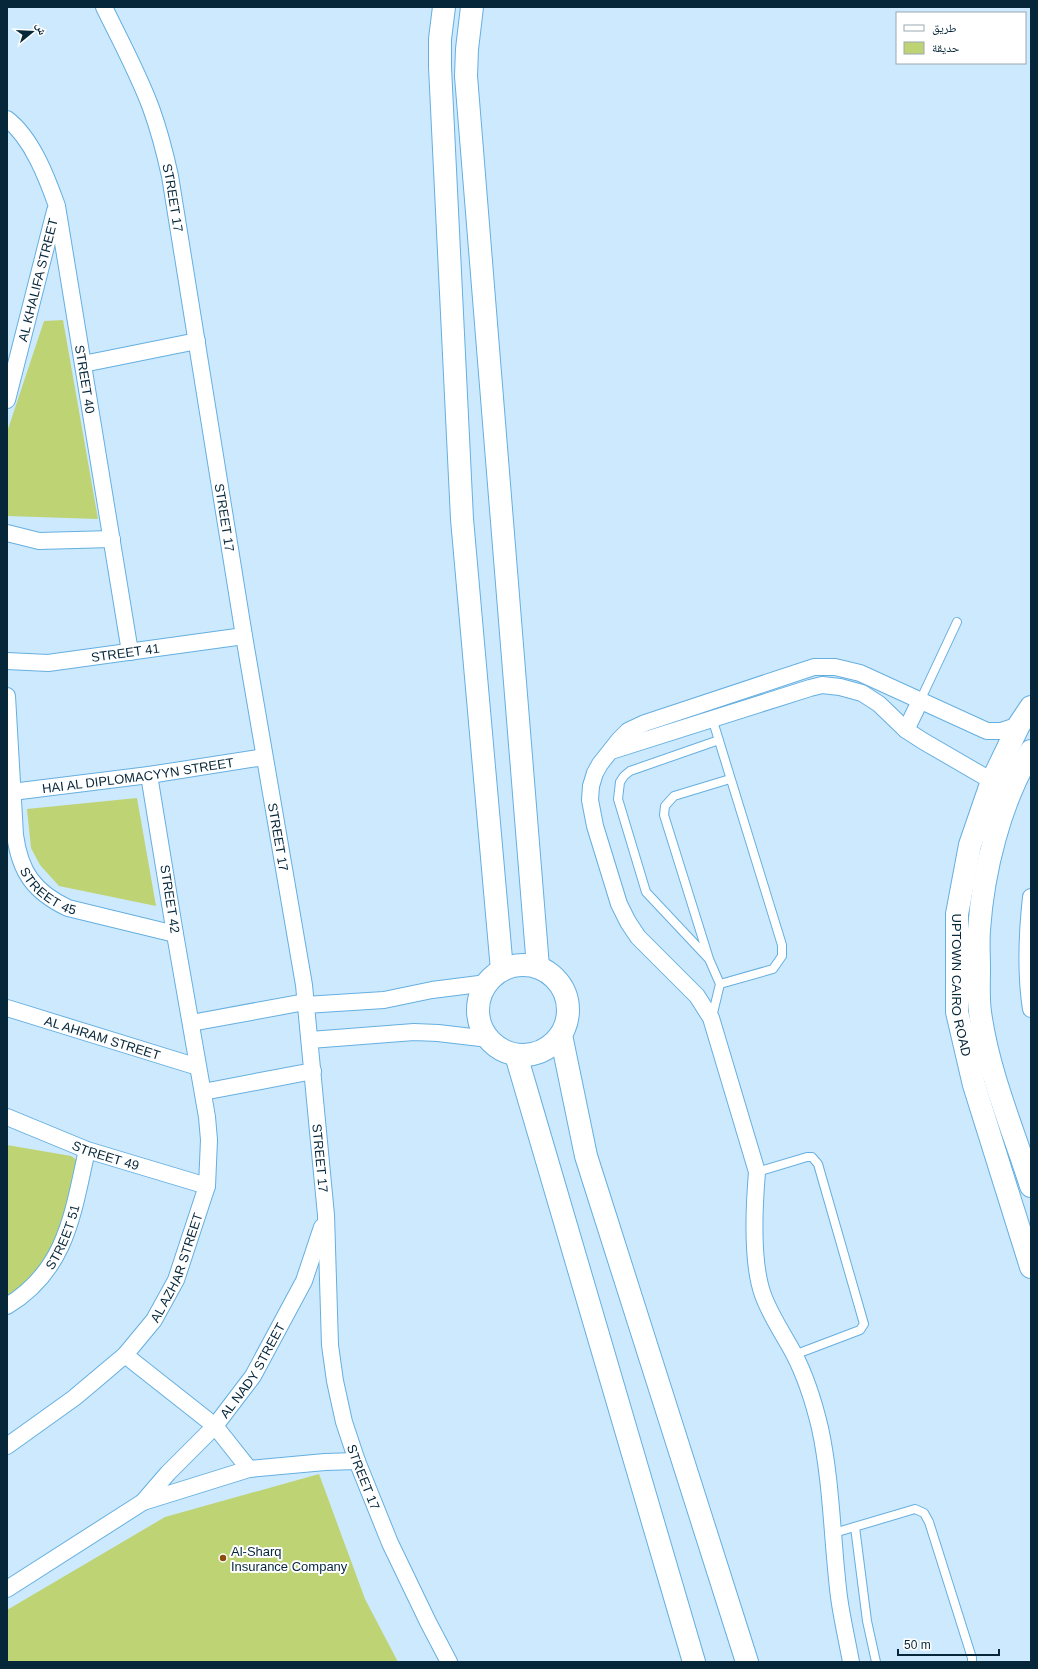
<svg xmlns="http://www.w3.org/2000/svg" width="1038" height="1669" font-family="Arial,'Noto Naskh Arabic',sans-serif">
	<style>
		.green { fill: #bed373 }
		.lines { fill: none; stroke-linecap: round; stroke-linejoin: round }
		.lane-casing { stroke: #65afe0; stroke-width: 10 }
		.street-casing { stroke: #65afe0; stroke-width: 18 }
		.secondary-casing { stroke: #65afe0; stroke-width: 24 }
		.lane { stroke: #fff; stroke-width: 8 }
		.street { stroke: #fff; stroke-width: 16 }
		.secondary { stroke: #fff; stroke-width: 22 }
		.poi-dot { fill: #8a4d0d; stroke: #fff; stroke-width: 1.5 }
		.labels { text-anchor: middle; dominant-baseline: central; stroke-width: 4; stroke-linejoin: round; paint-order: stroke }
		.street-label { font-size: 13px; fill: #06273a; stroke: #fff }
		.poi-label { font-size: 13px; fill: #06273a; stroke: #fff; text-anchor: start }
	</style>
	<rect width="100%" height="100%" fill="#cde9fe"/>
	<path class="green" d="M63,320L98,519L7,516V432L44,321Z
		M137,798L156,906L59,886L40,865L31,848L27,809Z
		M7,1145L71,1156L81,1163L73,1237L7,1305Z
		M319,1474L365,1599L398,1662H7V1610L165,1517Z"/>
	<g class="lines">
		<defs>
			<path id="lane" d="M920,701L957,622
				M712,718L782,945V956L773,969L720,984
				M709,959L646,892L618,799L620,782L624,776L630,771L719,740
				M712,1017L720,984L709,959L664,815L665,806L674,796L730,779
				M757,1172L807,1157H812L818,1164L864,1324L860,1330L794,1355
				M855,1527L867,1621L876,1662
				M834,1533L915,1509L924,1513L929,1522L972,1658V1662"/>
			<g id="street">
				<path id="s1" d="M104,7C120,40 138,73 151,108C159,130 165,153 170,176L244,636L304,985L326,1215L330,1345L335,1381L344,1422L357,1461L390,1543L428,1622L449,1662"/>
				<path id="s2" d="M7,119C32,138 47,178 57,206L130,652"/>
				<path d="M83,364L197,341"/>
				<path id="s3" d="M7,400L55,211"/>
				<path d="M7,533L39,541L112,539"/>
				<path id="s4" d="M7,661L48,663L244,636"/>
				<path id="s5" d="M7,696L15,835C20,872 34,892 68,908L175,934"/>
				<path d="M906,730L920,701"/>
				<path d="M611,751L810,688L822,685L840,687L862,693L879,704L906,730L923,741L992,781"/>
				<path id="s6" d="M12,792L149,775L264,757"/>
				<path d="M1031,897C1027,934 1025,971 1031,1009"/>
				<path d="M305,1005L384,1000L432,990L487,983"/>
				<path id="s7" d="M7,1008L198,1067"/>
				<path d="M191,1023L305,1002"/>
				<path d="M310,1040L414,1032L438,1033L489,1039"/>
				<path d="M203,1092L313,1071"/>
				<path id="s8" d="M7,1117L87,1150L207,1186"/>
				<path id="s9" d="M7,1306C67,1270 73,1212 87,1150"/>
				<path d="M125,1355L215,1426L249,1469"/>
				<path id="s10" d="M7,1446L74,1398L99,1377L125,1355L154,1320L176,1280L207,1186L209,1140L207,1117L175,934L149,775"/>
				<path id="s11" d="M143,1502L168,1473L215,1426L253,1376L304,1281L322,1227"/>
				<path d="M7,1589L143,1502L249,1469L325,1462L357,1461"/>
				<path d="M851,1662C847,1640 842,1619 839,1597C832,1541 832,1484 820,1428C814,1403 806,1377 794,1354C784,1335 771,1317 763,1295C751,1262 754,1208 757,1172L711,1018L697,996L638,937L628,922L619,904L595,826L590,800L591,786L595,773L600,764L619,740L628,731L645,723L814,667H835L860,673L987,731H1001L1019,725"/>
			</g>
			<g id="secondary">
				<path d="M444,7L440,39V67L462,519L502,970"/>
				<path d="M472,7L467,49L466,76L538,967"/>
				<path id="s12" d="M1031,707L1019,725L992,781L970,845L957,914V1012L974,1085L1031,1267"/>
				<path d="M1031,751C1000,802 983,871 979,930C978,943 979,956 979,969C979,983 978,998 980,1012C988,1072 1013,1129 1031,1186"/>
				<circle cx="523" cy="1010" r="45"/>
				<path d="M561,1035L586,1156L747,1662"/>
				<path d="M516,1055L694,1662"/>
			</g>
		</defs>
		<use href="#lane" class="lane-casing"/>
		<use href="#street" class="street-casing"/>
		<use href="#secondary" class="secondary-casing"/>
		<use href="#lane" class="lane"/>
		<use href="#street" class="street"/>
		<use href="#secondary" class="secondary"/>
	</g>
	<circle class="poi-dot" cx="223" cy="1558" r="4"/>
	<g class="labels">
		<g class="street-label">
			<text stroke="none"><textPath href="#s1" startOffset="204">STREET 17</textPath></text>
			<text stroke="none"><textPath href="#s3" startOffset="124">AL KHALIFA STREET</textPath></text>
			<text stroke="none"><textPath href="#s2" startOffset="277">STREET 40</textPath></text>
			<text stroke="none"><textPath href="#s1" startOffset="528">STREET 17</textPath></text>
			<text stroke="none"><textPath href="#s4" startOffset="119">STREET 41</textPath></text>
			<text stroke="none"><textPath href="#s6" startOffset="127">HAI AL DIPLOMACYYN STREET</textPath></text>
			<text stroke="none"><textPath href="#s1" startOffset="852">STREET 17</textPath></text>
			<text stroke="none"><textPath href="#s5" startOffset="208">STREET 45</textPath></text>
			<text transform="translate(170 899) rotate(81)">STREET 42</text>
			<text stroke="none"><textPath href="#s12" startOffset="293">UPTOWN CAIRO ROAD</textPath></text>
			<text stroke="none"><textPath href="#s7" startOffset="100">AL AHRAM STREET</textPath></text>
			<text stroke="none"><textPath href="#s8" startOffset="106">STREET 49</textPath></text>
			<text stroke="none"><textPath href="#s1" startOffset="1176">STREET 17</textPath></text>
			<text stroke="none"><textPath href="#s9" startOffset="91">STREET 51</textPath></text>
			<text stroke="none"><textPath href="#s10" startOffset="252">AL AZHAR STREET</textPath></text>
			<text stroke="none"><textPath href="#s11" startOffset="172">AL NADY STREET</textPath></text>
			<text stroke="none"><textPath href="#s1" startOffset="1500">STREET 17</textPath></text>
		</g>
		<g class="poi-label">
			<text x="231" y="1551">Al-Sharq<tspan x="231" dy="15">Insurance Company</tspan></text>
		</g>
	</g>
	<rect width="1038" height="1669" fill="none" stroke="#06273a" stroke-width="16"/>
	<rect x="896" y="12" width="130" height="52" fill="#ffffff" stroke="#9ba9b0"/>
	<rect x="904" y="25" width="20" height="6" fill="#ffffff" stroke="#9ba9b0"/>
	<text x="932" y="32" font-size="12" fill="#06273a">طريق</text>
	<rect x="904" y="42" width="20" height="12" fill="#bed373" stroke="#9ba9b0"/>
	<text x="932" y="52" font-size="12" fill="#06273a">حديقة</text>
	<g transform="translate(32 32) rotate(72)" stroke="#ffffff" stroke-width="3" paint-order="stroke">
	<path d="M0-3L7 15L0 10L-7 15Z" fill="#06273a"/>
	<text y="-6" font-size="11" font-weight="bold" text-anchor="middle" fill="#06273a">ش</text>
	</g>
	<path d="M898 1649v6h101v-6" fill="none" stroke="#06273a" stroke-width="2"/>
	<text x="904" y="1649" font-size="12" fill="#06273a" stroke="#ffffff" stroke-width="3" paint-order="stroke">50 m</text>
</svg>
